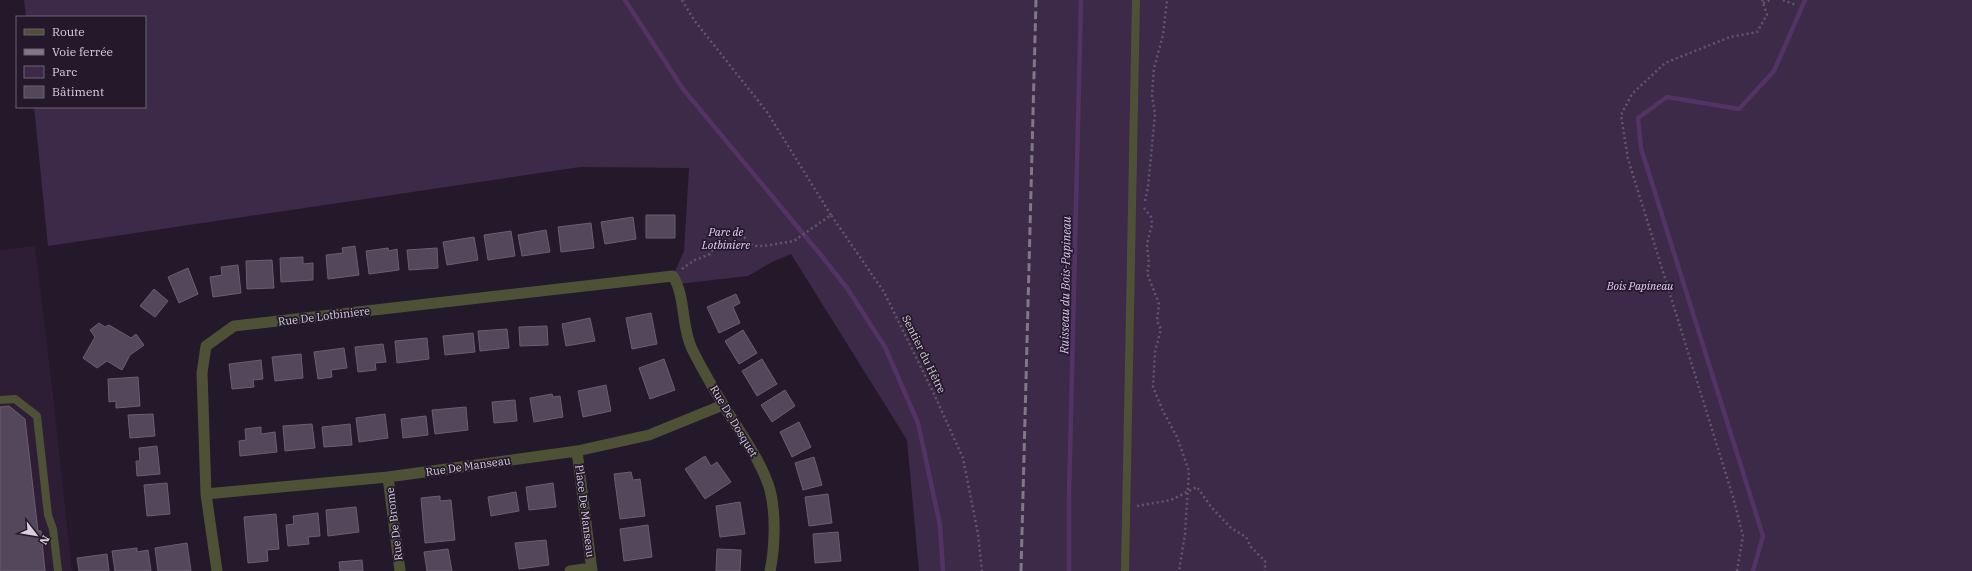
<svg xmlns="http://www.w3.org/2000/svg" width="1972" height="571" font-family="'IBM Plex Serif',serif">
<rect width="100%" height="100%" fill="#23192b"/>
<!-- built -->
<path fill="#2d1e36" d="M35,246L52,387L72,571H0V250Z"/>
<!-- green -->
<path fill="#3c2a48" d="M24,0H1972V571H919L907,440L791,254L772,262L748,276L678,284L673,276L684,251L689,168L580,167L48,246L34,107H145V17H26Z"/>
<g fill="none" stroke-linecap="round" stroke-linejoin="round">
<!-- stream -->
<path stroke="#523364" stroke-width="4.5" d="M625,0L683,89L820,254L847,288L885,347L918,423L940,525L943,571
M1069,571V496L1081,0
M1753,571L1763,536L1641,148L1638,118L1667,97L1739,109L1774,71L1805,0"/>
</g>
<!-- building -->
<path fill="#53475c" stroke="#6b5e73" d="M646,215H675V238H646Z
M633,217L636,239L605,244L601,222Z
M591,223L594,248L561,252L558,227Z
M546,230L550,252L522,256L518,235Z
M511,231L515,256L488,260L484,235Z
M474,237L478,260L447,265L443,242Z
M355,246L359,275L328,279L326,255L343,253L342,248Z
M388,248L389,251L397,249L399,270L369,274L366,251Z
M437,248L438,268L409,270L407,250Z
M303,257V264L313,263V280L281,282L280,258Z
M272,260L274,288L247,289L246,261Z
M238,265L241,293L213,297L210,277L222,275L221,267Z
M188,268L198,294L179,303L168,277Z
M154,289L168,301L155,317L140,306Z
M736,294L740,303L733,307L740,323L719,333L707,307Z
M651,313L657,344L632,349L626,318Z
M590,318L595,341L566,346L562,324Z
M99,323L105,327L109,325L131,338L136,334L144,345L130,355L122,370L107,361L97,368L83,358L95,337L90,330Z
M547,326L548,345L520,346L519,327Z
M507,329L509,348L480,351L478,331Z
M743,330L757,353L739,364L725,341Z
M473,333L475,352L445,355L443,336Z
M427,338L429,359L397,363L395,341Z
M383,344L386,362L375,363L376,370L358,372L355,347Z
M344,348L347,368L331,370L332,377L318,379L314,352Z
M301,354L303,378L275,381L272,357Z
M664,359L675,390L650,399L639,368Z
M762,359L777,384L757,396L742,371Z
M261,360L263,379L253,380L254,387L232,389L229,364Z
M138,377L140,406L116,408V401L109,402L108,379Z
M606,385L611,411L583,417L578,391Z
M785,390L795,406L772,422L761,405Z
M552,394L553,397L560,396L563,417L534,422L530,398Z
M515,400L517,421L494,423L492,402Z
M9,406L25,419L38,531H41L45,571H0V407Z
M466,407L468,430L435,434L432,410Z
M153,414L155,436L130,438L128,415Z
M385,414L388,438L359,442L356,418Z
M426,416L428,435L403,438L401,419Z
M799,422L811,447L792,457L780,432Z
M312,424L315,448L285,451L283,426Z
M350,424L352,445L324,447L322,427Z
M261,427V434L275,432L277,452L240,456L239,441L246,440L245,429Z
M157,446L160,474L137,476L136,461H140L139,448Z
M705,456L711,466L717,462L731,482L705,499L685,469Z
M814,457L822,485L803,490L795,463Z
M631,472L633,480L640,479L645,516L620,519L614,474Z
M167,483L170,514L147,516L144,485Z
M553,483L556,507L529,510L526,487Z
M516,492L519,511L491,516L488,497Z
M828,494L832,523L809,526L805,497Z
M440,496V501L451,500L455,540L425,543L421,498Z
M740,502L745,534L720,537L716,506Z
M356,507L359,532L328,536L326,510Z
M318,513L320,536L308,537L309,544L288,546L286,525L294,524L293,516Z
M276,514L279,549L267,550L268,561L248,563L244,517Z
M648,525L652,557L624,561L620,529Z
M838,532L841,561L815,563L813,534Z
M546,540L549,565L519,569L515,543Z
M187,543L191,571H158L155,548Z
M137,548V552L148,550L151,571H115L112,551Z
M448,549L452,571H427L424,552Z
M717,549L741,550L740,571H716Z
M107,554L109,571H79L77,558Z
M362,560L363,571H340L339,562Z"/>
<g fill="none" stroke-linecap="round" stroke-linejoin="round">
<!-- path -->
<path stroke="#625869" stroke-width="2.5" stroke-dasharray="2 3" stroke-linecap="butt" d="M682,0L694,20L767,112L831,215
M1783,0L1796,5
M1763,3L1770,0
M1145,201L1148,187L1155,114L1152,95L1154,68L1163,35L1167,0
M1144,208L1151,217L1152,224L1147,244L1149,264L1147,273L1159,304L1157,321L1161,329L1155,352L1153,387L1163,411L1177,437L1189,471L1185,534L1179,571
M682,269L693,261L710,254L720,237L726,234L742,232L747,242L754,246H764L794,241L831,215L884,292L934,394L963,458L978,534L982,571
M1137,506L1171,500L1197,487L1212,508L1231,528L1246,537L1251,547L1265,561V571
M1737,571L1743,536L1733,497L1628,159L1621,115L1632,94L1665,63L1730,37L1757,32L1767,15L1762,0"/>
<!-- service -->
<path stroke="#4f5137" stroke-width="8" d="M0,400L15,399L37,416L48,515L53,529L58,571
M1125,571L1136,0"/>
<!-- minor -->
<path stroke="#4f5137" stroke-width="11" d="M577,451L592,571
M388,477L400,571
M206,494L388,477L577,451L649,435L723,405
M217,571L206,494L202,373L206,346L234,326L673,276C686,298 681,326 692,349C705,375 720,400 736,425C749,446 763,466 770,490C776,513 775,548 770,571
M570,571L584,569L590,571"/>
<!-- rail -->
<path stroke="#807787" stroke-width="3" stroke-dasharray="8 4" stroke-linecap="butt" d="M1021,571L1036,0"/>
</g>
<g text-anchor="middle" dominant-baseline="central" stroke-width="3.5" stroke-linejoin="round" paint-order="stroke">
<!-- park labels -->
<g font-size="11" font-style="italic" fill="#eccfff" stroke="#23192b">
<text x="726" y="232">Parc de<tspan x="726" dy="13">Lotbiniere</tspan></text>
<text x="1640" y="286">Bois Papineau</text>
</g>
<!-- street labels -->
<g font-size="11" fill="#d8d0dd" stroke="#23192b">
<text transform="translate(324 316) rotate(-7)">Rue De Lotbiniere</text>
<text transform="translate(924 354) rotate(64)">Sentier du Hêtre</text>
<text transform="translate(734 421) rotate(59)">Rue De Dosquet</text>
<text transform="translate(468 466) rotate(-8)">Rue De Manseau</text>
<text transform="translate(585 511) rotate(83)">Place De Manseau</text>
<text transform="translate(394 524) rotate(-97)">Rue De Brome</text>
</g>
<!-- water labels -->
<g font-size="12" font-style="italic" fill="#e1c5f5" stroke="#23192b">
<text transform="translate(1065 285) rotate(-89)">Ruisseau du Bois-Papineau</text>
</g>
</g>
<!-- legend -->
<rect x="16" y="16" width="130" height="92" fill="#23192b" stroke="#6b6272"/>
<rect x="24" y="29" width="20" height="6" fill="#4f5137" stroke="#6b6272"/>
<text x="52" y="36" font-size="12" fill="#d8d0dd">Route</text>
<rect x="24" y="49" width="20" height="6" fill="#807787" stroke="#6b6272"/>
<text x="52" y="56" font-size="12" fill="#d8d0dd">Voie ferrée</text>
<rect x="24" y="66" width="20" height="12" fill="#3c2a48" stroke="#6b6272"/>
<text x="52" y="76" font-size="12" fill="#d8d0dd">Parc</text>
<rect x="24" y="86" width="20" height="12" fill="#53475c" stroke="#6b6272"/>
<text x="52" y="96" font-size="12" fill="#d8d0dd">Bâtiment</text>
<!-- north arrow -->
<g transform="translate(36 535) rotate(121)" stroke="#23192b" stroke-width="3" paint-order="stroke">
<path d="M0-3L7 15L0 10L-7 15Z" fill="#d8d0dd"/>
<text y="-6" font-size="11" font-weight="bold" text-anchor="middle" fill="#d8d0dd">N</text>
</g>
</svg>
